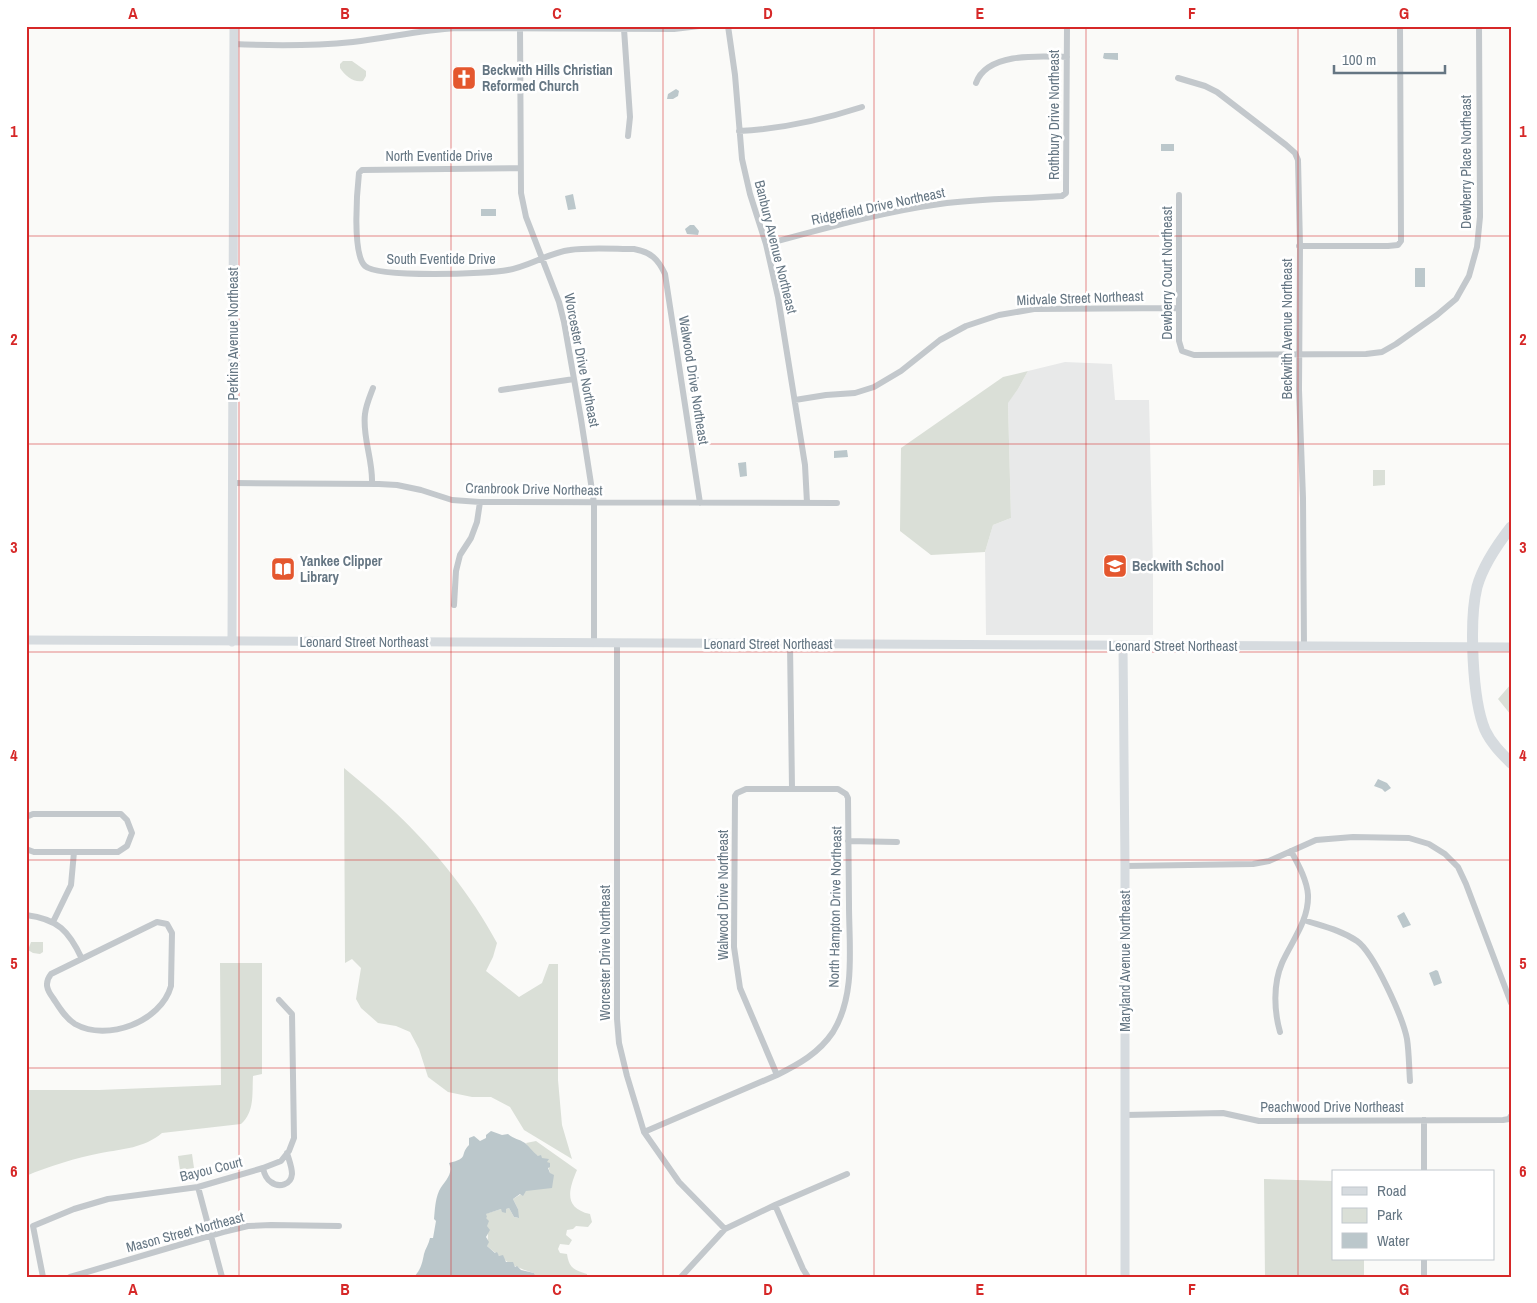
<svg xmlns="http://www.w3.org/2000/svg" width="1537" height="1303" font-family="'Archivo Narrow',sans-serif">
<rect width="100%" height="100%" fill="#fafaf8"/>
<!-- built -->
<path fill="#e8e9e9" d="M26,190H29L30,330H26Z
M1065,362L1112,364L1115,400H1149L1153,566V635H986L985,552L993,525L1011,518L1008,402L1018,389L1028,371Z"/>
<!-- green -->
<path fill="#dadfd7" d="M343,61H352L366,71V76L363,81C354,83 345,76 340,68V64Z
M1028,371L1018,389L1008,403L1011,518L993,525L985,552L931,555L900,531L901,448L1003,377Z
M1373,470H1385V485L1373,486Z
M1511,684V715L1498,699Z
M344,768C362,783 380,798 396,813C435,850 472,896 497,943L493,957L486,971L519,997L542,983L549,964H558V1080L562,1125L572,1159L524,1130L510,1107L491,1097H472L448,1092L428,1077L419,1049L410,1032L396,1026L378,1023L361,1008L356,999L361,968L352,959L345,963Z
M31,942H43V952L40,954L33,953L28,950Z
M220,963H262V1074L253,1076C252,1093 255,1112 241,1124L162,1133C144,1148 123,1149 101,1153C76,1158 49,1166 26,1176V1090H99L221,1085Z
M536,1141L577,1170C568,1191 564,1208 590,1214L592,1222L588,1227L576,1226L573,1229L567,1230L566,1235L572,1240L569,1245L560,1244L558,1249L560,1253L567,1254C569,1268 574,1270 587,1274V1277H536L534,1273C512,1267 504,1260 487,1246C489,1234 487,1225 485,1214L501,1209L506,1213L505,1209L509,1208L514,1217L518,1218V1209L513,1199L526,1191L550,1173L547,1162L530,1151L526,1143Z
M192,1154L194,1168L180,1170L178,1156Z
M1264,1179L1333,1181V1259H1364V1277H1265Z"/>
<!-- water -->
<path fill="#bbc7cb" d="M1104,53H1118V60L1105,59L1103,58Z
M676,89L679,91L678,96L673,99H667L668,94Z
M1161,144H1174V151H1161Z
M573,194L576,209L568,210L565,196Z
M481,209H496V216H481Z
M690,225H694L699,231L698,235L687,234L685,229Z
M1415,268H1425V287H1415Z
M847,450L848,457L834,458V451Z
M746,462L747,476L740,477L738,463Z
M1378,779L1387,783L1391,788L1385,792L1382,789L1374,786Z
M1404,912L1411,925L1403,928L1397,916Z
M1436,970L1438,971L1442,983L1434,986L1429,973Z
M491,1131L502,1135L508,1134C514,1139 519,1139 525,1143C528,1145 532,1151 538,1156L541,1155L542,1158L549,1159L547,1162L550,1163V1167L548,1168L550,1173L554,1175L552,1188L526,1191L523,1196L520,1194L513,1199L518,1209L519,1218L514,1217L509,1208L506,1209V1213L502,1212L501,1209L486,1214L487,1217L486,1218L489,1221L487,1226L490,1230L486,1237L489,1242L487,1246L495,1253L497,1252L499,1256L503,1255L506,1262H513L515,1267L517,1266L521,1270L534,1273L536,1277H414C421,1269 422,1264 424,1254C425,1249 429,1244 430,1238H433L436,1221L434,1219C435,1210 435,1200 439,1191C444,1181 454,1175 449,1163C470,1158 459,1155 469,1145V1138L474,1136L480,1141L486,1138V1135Z"/>
<g fill="none" stroke-linecap="round" stroke-linejoin="round">
<!-- street -->
<path stroke="#c3c8cc" stroke-width="6" d="M728,26L735,75L742,159L750,194L766,244L778,297L805,465L807,503
M520,28L521,193L526,217L559,302L564,322L581,419L594,503V643
M624,29L630,117L628,136
M234,44C274,46 313,46 353,42C388,38 421,30 456,28L674,29L699,26
M1178,78L1205,86L1217,92L1286,145L1295,153L1298,160L1300,245L1299,390L1303,498L1304,646
M976,83C987,52 1040,56 1067,57
M739,131C781,129 822,120 862,107
M520,168L362,170L359,173C357,191 352,254 365,266C378,278 488,274 508,270C530,266 548,253 570,250C587,247 616,249 634,249C651,252 658,259 665,274L700,503
M1179,195V341L1182,351L1194,355L1366,354L1382,352L1396,344L1437,315L1456,299L1469,276L1477,247L1480,217L1479,26
M766,244C823,229 881,212 940,204C981,198 1022,199 1062,196L1066,193V187L1067,26
M1299,246H1388L1398,245L1401,241L1400,26
M501,390L574,379
M795,400L826,395L855,393L874,387L901,371L940,340L966,326L999,315L1034,309L1179,308
M233,483L379,484L397,485L421,490L452,500L480,502L837,503
M372,483C373,460 362,436 365,414C366,405 370,396 373,388
M454,605L456,571L460,555L471,538L477,522L480,502
M617,643V1019L619,1043L627,1076L644,1132L679,1182L725,1229
M790,644L792,788
M26,817L33,814H121L127,820L132,833L127,846L118,852H34L26,849
M848,841L897,842
M1125,866L1253,864L1269,861L1316,840L1353,837L1409,838L1429,844L1445,854L1458,867L1466,884L1511,1003
M26,915C58,919 69,931 82,959
M1304,920C1322,926 1341,930 1357,941C1374,953 1403,1018 1407,1039C1409,1052 1409,1067 1410,1081
M53,922L71,885L74,852
M157,922L167,924L172,933L171,986C161,1022 107,1042 75,1024C65,1018 59,1007 53,998C47,990 44,983 51,974Z
M1280,1032C1274,1011 1273,984 1282,963C1292,941 1309,920 1308,895C1307,880 1298,864 1291,851
M1125,1115L1223,1113L1259,1121L1503,1120L1509,1119L1511,1116
M644,1132L777,1075C799,1064 819,1053 833,1032C856,995 849,946 849,905C849,869 848,834 848,798L846,794L838,789H746L737,793L735,796L734,947L740,988L777,1075
M263,1168C264,1173 266,1179 271,1182C279,1188 291,1185 292,1174C292,1167 289,1160 287,1153
M1424,1172V1120
M198,1187L222,1277
M775,1205L803,1269L808,1277
M43,1277L33,1226L74,1209L108,1199L198,1187L263,1168L281,1161L289,1151L294,1138L292,1014L279,1000
M70,1277L223,1232L248,1226L271,1225L339,1226
M681,1277L725,1229L775,1205L847,1174
M1424,1277V1259"/>
<!-- secondary -->
<path stroke="#d6dbdf" stroke-width="9" d="M26,640L1511,647
M232,642L234,26
M1123,646L1125,866V1277"/>
<!-- highway -->
<path stroke="#d6dbdf" stroke-width="11" d="M1511,527C1497,545 1483,565 1477,587C1469,620 1472,699 1485,730C1491,743 1501,753 1511,763"/>
</g>
<!-- grid -->
<path fill="none" stroke="#d62828" stroke-width="1" stroke-opacity="0.55" d="M239,26V1277M451,26V1277M663,26V1277M874,26V1277M1086,26V1277M1298,26V1277M26,236H1511M26,444H1511M26,652H1511M26,860H1511M26,1068H1511"/>
<!-- icons -->
<defs>
<symbol id="church-square" viewBox="-11 -11 22 22"><rect x="-9" y="-9" width="18" height="18" rx="4" fill="#e4572e" stroke="#fff"/><path d="M-1.2-6h2.4v3.5h3.3v2.4h-3.3V6h-2.4V-.1h-3.3v-2.4h3.3Z" fill="#fff"/></symbol>
<symbol id="school-square" viewBox="-11 -11 22 22"><rect x="-9" y="-9" width="18" height="18" rx="4" fill="#e4572e" stroke="#fff"/><path d="M0-5L7-2L0 1L-7-2ZM-4 1L0 2.5L4 1V4Q0 6-4 4Z" fill="#fff"/></symbol>
<symbol id="library-square" viewBox="-11 -11 22 22"><rect x="-9" y="-9" width="18" height="18" rx="4" fill="#e4572e" stroke="#fff"/><path d="M-6-4Q-3-5.5-.7-3.5V5Q-3 3-6 4ZM6-4Q3-5.5 .7-3.5V5Q3 3 6 4Z" fill="#fff"/></symbol>
</defs>
<g fill-rule="evenodd">
<use href="#church-square" x="450" y="64" width="28" height="28"/>
<use href="#school-square" x="1101" y="552" width="28" height="28"/>
<use href="#library-square" x="269" y="555" width="28" height="28"/>
</g>
<g text-anchor="middle" dominant-baseline="central" stroke-width="5" stroke-linejoin="round" paint-order="stroke">
<!-- poi labels -->
<g font-size="14" font-weight="bold" fill="#657683" stroke="#fff" text-anchor="start">
<text x="482" y="70">Beckwith Hills Christian<tspan x="482" dy="16">Reformed Church</tspan></text>
<text x="300" y="561">Yankee Clipper<tspan x="300" dy="16">Library</tspan></text>
<text x="1132" y="566">Beckwith School</text>
</g>
<!-- street labels -->
<g font-size="14" fill="#657683" stroke="#fff">
<text transform="translate(1054 115) rotate(-90)">Rothbury Drive Northeast</text>
<text x="439" y="156">North Eventide Drive</text>
<text transform="translate(1466 162) rotate(-90)">Dewberry Place Northeast</text>
<text transform="translate(878 206) rotate(-12)">Ridgefield Drive Northeast</text>
<text transform="translate(776 247) rotate(76)">Banbury Avenue Northeast</text>
<text x="441" y="259">South Eventide Drive</text>
<text transform="translate(1167 273) rotate(-90)">Dewberry Court Northeast</text>
<text transform="translate(1080 298) rotate(-2)">Midvale Street Northeast</text>
<text transform="translate(1287 329) rotate(-90)">Beckwith Avenue Northeast</text>
<text transform="translate(233 334) rotate(-90)">Perkins Avenue Northeast</text>
<text transform="translate(582 360) rotate(79)">Worcester Drive Northeast</text>
<text transform="translate(694 380) rotate(81)">Walwood Drive Northeast</text>
<text transform="translate(534 489) rotate(1)">Cranbrook Drive Northeast</text>
<text x="364" y="642">Leonard Street Northeast</text>
<text x="768" y="644">Leonard Street Northeast</text>
<text x="1173" y="646">Leonard Street Northeast</text>
<text transform="translate(723 895) rotate(-90)">Walwood Drive Northeast</text>
<text transform="translate(835 907) rotate(-89)">North Hampton Drive Northeast</text>
<text transform="translate(605 953) rotate(-90)">Worcester Drive Northeast</text>
<text transform="translate(1125 961) rotate(-90)">Maryland Avenue Northeast</text>
<text x="1332" y="1107">Peachwood Drive Northeast</text>
<text transform="translate(211 1169) rotate(-14)">Bayou Court</text>
<text transform="translate(185 1232) rotate(-15)">Mason Street Northeast</text>
</g>
</g>
<!-- border -->
<rect width="1537" height="1303" fill="none" stroke="#ffffff" stroke-width="55"/>
<!-- legend -->
<rect x="1332" y="1170" width="162" height="90" fill="#ffffff" stroke="#c1c8cd"/>
<rect x="1342" y="1187" width="25" height="8" fill="#d6dbdf" stroke="#c1c8cd"/>
<text x="1377" y="1196" font-size="15" fill="#657683">Road</text>
<rect x="1342" y="1208" width="25" height="15" fill="#dadfd7" stroke="#c1c8cd"/>
<text x="1377" y="1220" font-size="15" fill="#657683">Park</text>
<rect x="1342" y="1233" width="25" height="15" fill="#bbc7cb" stroke="#c1c8cd"/>
<text x="1377" y="1246" font-size="15" fill="#657683">Water</text>
<!-- scale -->
<path d="M1334 65v8h111v-8" fill="none" stroke="#657683" stroke-width="2.5"/>
<text x="1342" y="65" font-size="15" fill="#657683" stroke="#ffffff" stroke-width="4" paint-order="stroke">100 m</text>
<rect x="28" y="28" width="1482" height="1248" fill="none" stroke="#d62828" stroke-width="2"/>
<g font-size="16" text-anchor="middle" font-weight="bold" fill="#d62828">
<text x="133" y="19">A</text>
<text x="345" y="19">B</text>
<text x="557" y="19">C</text>
<text x="768" y="19">D</text>
<text x="980" y="19">E</text>
<text x="1192" y="19">F</text>
<text x="1404" y="19">G</text>
<text x="14" y="137">1</text>
<text x="1523" y="137">1</text>
<text x="14" y="345">2</text>
<text x="1523" y="345">2</text>
<text x="14" y="553">3</text>
<text x="1523" y="553">3</text>
<text x="14" y="761">4</text>
<text x="1523" y="761">4</text>
<text x="14" y="969">5</text>
<text x="1523" y="969">5</text>
<text x="14" y="1177">6</text>
<text x="1523" y="1177">6</text>
<text x="133" y="1295">A</text>
<text x="345" y="1295">B</text>
<text x="557" y="1295">C</text>
<text x="768" y="1295">D</text>
<text x="980" y="1295">E</text>
<text x="1192" y="1295">F</text>
<text x="1404" y="1295">G</text>
</g>
</svg>
